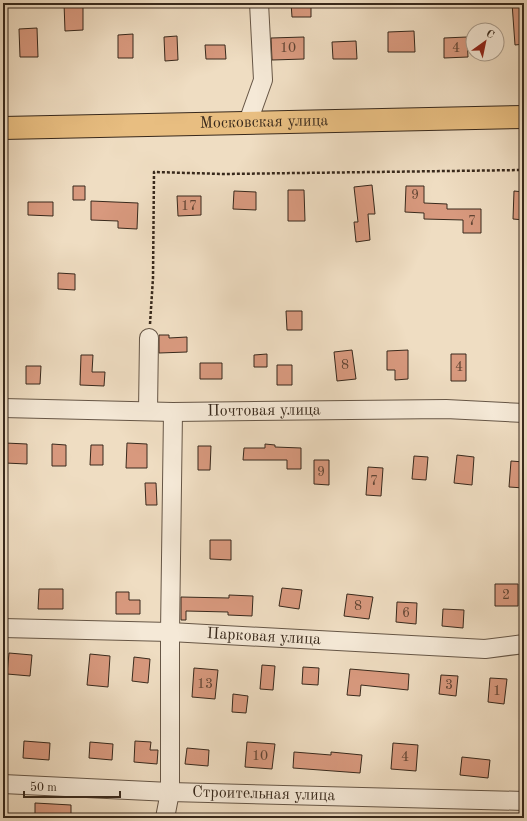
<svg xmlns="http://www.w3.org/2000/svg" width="527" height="821" font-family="'Old Standard TT',serif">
<rect width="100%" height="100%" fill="#efddc2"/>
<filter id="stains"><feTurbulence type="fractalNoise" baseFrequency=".005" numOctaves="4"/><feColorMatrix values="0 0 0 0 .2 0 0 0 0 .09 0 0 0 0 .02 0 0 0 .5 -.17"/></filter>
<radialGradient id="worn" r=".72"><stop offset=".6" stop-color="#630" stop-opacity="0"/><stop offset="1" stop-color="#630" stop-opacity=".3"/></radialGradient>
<!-- building -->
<path fill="#d8997e" stroke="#38291c" d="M64,3H83V30L65,31Z
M291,3H311V17H292Z
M512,3H524V44L515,45Z
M37,28L38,57H20L19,29Z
M414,31L415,52H388V32Z
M133,34V58H118V35Z
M177,36L178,60L165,61L164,37Z
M304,37V59L272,60L271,38Z
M467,37L468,57L444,58V38Z
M356,41L357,59H333L332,42Z
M205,45H225L226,59H206Z
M372,185L375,214H368L370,240L356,242L354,222H358L354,187Z
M73,186H85V200H73Z
M406,186H424V203L447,204V209H481V233H463V220L424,219V213L405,212Z
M288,190H304L305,221H288Z
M234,191L256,192V210L233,209Z
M514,191L524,192V220L513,219Z
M177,196H201V215L178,216Z
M91,201L138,203L137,229L118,228V221L91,220Z
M28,202H53V216L28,215Z
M58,273L75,274V290L58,289Z
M286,311H302V330H287Z
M159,335H169V338L187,337V352L159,353Z
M352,350L356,379L337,381L334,352Z
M408,350V379L395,380V370H387V351Z
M267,354V367H254V355Z
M451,354H466V381H451Z
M81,355H93L92,372H105L104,386L80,385Z
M200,363H222V379H200Z
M277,365H292V385H277Z
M26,366H41L40,384H26Z
M5,443L27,444V464L5,463Z
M127,443L147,444V468H126Z
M52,444L66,445V466H52Z
M265,444L275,445V447L301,448V469H287V460H243L244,448H265Z
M91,445H103V465H90Z
M198,446H211L210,470H198Z
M457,455L474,457L472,485L454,483Z
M414,456L428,457L426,480L412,479Z
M314,460H329V485L314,484Z
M511,461L524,462V488L509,487Z
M368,467L383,468L381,496L366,495Z
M145,483H156L157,505H146Z
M210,540H231V560L210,559Z
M495,584H518V606H495Z
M282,588L302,590L299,609L279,606Z
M39,589H63V609H38Z
M116,592H129V600H140V614H116Z
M347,594L373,597L369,619L344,616Z
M229,595L253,596L252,616L228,615V612L186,611V620H181V597L229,598Z
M397,602L417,603L416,624L396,622Z
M443,609L464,610L463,628L442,626Z
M9,653L32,655L30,676L7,674Z
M90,654L110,656L108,687L87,685Z
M134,657L150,659L148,683L132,681Z
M262,665L275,666L273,690L260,689Z
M303,667L319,668L318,685L302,684Z
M194,668L218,670L215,699L192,697Z
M350,669L409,674L408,690L361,685L360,696L347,695Z
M441,675L458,676L456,696L439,694Z
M490,678L507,679L504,704L488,702Z
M233,694L248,696L246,713L232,712Z
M24,741L50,743L49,760L23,758Z
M135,741L151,742L150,750H158L157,764L134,762Z
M90,742L113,744L112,760L89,758Z
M247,742L275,744L272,769L245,767Z
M393,743L418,745L416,771L391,769Z
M187,748L209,750L208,766L185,764Z
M294,752L331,755V752L362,755L360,773L293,768Z
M462,757L490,760L488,778L460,775Z
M35,803L71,805V818H35Z"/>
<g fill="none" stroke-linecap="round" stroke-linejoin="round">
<defs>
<g id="minor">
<path d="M248,122L263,80L259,3"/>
<path id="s1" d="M3,408L173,412L446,409L524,413"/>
<path d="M148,411L149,338"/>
<path id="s2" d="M3,628L170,632L485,649L524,644"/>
<path id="s3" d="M3,784L170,792L524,801"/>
<path d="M165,818L170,792V632L173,412"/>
</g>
<g id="highway">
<path id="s4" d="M3,128L524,117"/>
</g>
</defs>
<!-- minor casing -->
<use href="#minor" stroke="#665646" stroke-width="20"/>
<!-- highway casing -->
<use href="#highway" stroke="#38291c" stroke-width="24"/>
<!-- path -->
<path stroke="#38291c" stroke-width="2.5" stroke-dasharray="3 2" stroke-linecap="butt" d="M150,324L153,278L154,172L224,174L524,170"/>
<!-- minor -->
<use href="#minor" stroke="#f5e9d7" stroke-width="18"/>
<!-- highway -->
<use href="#highway" stroke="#e8be81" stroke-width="22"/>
</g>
<g text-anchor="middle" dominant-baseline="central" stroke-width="3.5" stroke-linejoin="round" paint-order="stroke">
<!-- number labels -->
<g font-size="14" fill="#604534">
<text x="288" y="48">10</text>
<text x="456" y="48">4</text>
<text x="415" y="195">9</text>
<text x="189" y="206">17</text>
<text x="472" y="221">7</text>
<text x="345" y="365">8</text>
<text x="459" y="367">4</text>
<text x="321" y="472">9</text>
<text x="374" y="481">7</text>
<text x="506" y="595">2</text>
<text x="358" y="606">8</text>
<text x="406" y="613">6</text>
<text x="205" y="684">13</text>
<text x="449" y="685">3</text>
<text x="497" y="691">1</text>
<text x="260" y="756">10</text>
<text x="405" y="757">4</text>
</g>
<!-- street labels -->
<g font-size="16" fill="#38291c" stroke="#f5e9d7">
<text stroke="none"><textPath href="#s4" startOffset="261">Московская улица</textPath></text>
<text stroke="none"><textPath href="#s1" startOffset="261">Почтовая улица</textPath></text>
<text stroke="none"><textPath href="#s2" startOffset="261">Парковая улица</textPath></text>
<text stroke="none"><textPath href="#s3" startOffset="261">Строительная улица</textPath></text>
</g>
</g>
<!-- margin -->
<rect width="527" height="821" fill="none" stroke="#efddc2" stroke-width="16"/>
<rect x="4" y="4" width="519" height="813" fill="none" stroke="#38291c" stroke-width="2"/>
<rect x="8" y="8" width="511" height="805" fill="none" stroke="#38291c"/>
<!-- north arrow -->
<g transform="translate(485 42) rotate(33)"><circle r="19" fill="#f5e9d7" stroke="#a99c8c"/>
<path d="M0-3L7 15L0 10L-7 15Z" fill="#8f2418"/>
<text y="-6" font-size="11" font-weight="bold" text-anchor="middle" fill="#38291c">С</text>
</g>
<!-- scale -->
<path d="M24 791v6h96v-6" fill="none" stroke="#38291c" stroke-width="2"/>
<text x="30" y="791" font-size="12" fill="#38291c" stroke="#f5e9d7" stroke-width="3" paint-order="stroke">50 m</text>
<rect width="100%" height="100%" filter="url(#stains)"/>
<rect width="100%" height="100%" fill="url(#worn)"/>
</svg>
